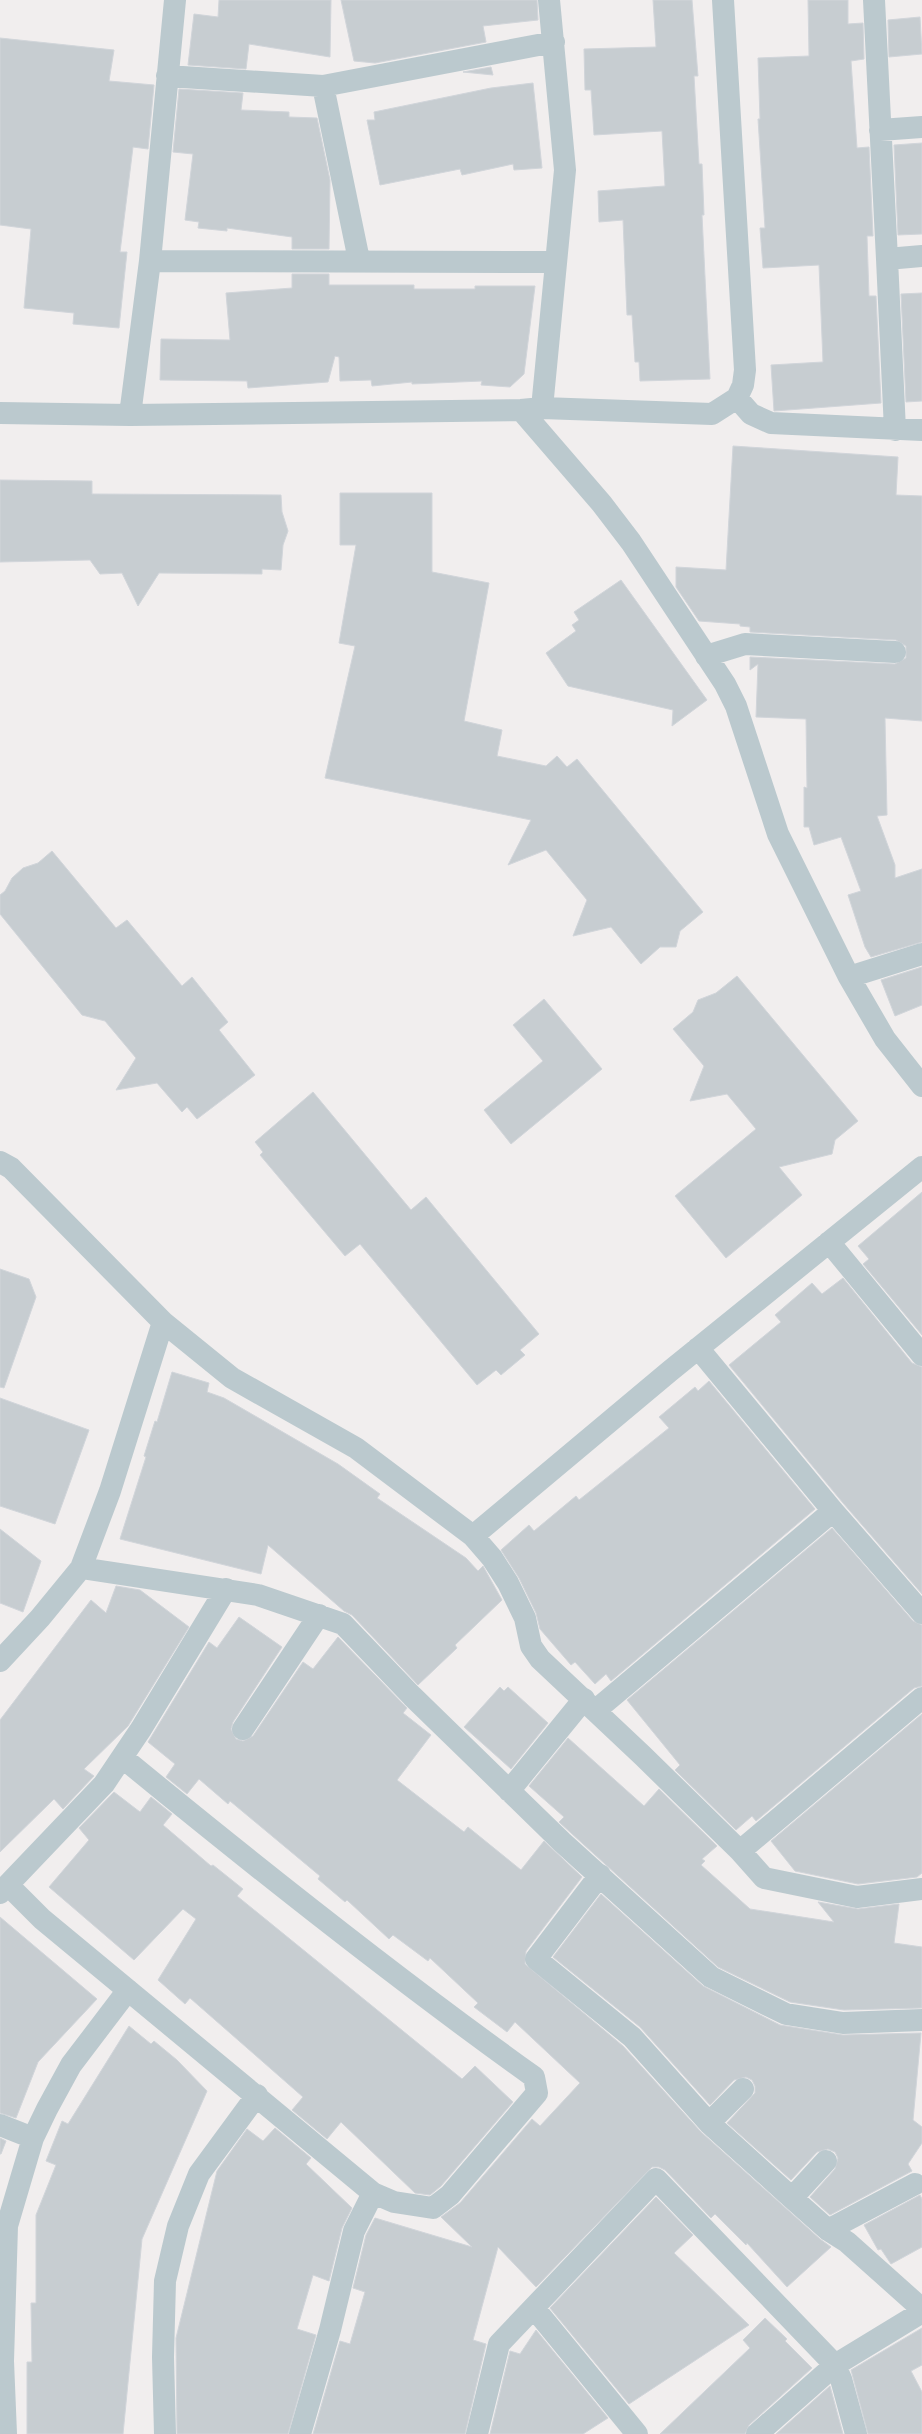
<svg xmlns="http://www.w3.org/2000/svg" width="922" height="2434" font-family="'PT Sans',sans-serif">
<rect width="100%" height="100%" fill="#f1eeee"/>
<!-- building -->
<path fill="#c7cdd1" stroke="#d1d5da" d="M219,0H331L330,57L249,44L246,69L188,65L194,14L218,17Z
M341,0H537L538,20L483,26L486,42L375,63L354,61Z
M653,0H692L698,76H694L699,164H702L704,215H702L710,379L640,381L639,362H635L632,315H627L623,220L599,222L598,191L665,186L662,131L594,135L591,90H585L584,49L656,47Z
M808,0H848V24L863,23L864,59L851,61L857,148L869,147L873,236H867L869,296H876L881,403L774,411L771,365L823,362L819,265L763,268L760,228H765L758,119H760L758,58L809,56Z
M920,17L922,54L889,57L888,20Z
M0,38L114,50L109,81L154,85L148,149L133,147L120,252H127L119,328L73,324L74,313L24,308L31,229L0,225Z
M491,67L493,75L463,72Z
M533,83L542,168L514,170L513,164L462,175L460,169L380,185L367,120H375L374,112L491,88Z
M179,89L243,93L241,110L289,112V117L317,118L330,180L329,249H292V237L227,228V231L198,228L199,222L185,220L193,154L173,152Z
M922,143V234L898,235L894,145Z
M292,274H329V285H414V289H475V286H535L524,374L510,387L481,385L482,381L412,384V382L372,386L371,380L340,381L339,357L335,356L328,382L248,388L247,381L160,380L161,339L230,340L226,293L292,288Z
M922,293V401L906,402L901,294Z
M733,446L898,457L896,495L922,496V721L885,718L887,815L877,816L895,865V878L922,869V942L871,957L865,947L848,895L861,891L841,837L814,845L809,827H804V787L807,788L806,719L756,717L758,664L750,670V657L895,664L906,658V646L896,640L750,632V627L740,626V624L699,621L676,587V567L726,570Z
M0,480L92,481V494L281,495L282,512L288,531L283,545L281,570L262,569V574L159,573L138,606L122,573L100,574L90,560L0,562Z
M340,493H432V572L489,583L464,721L502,730L497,756L546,766L557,756L567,767L577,759L703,912L680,931L676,947H660L641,964L611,927L573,936L587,900L546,850L508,865L531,820L325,778L355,646L339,643L356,545H340Z
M621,580L707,700L672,726L673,710L568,686L546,653L576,631L572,625L579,620L574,612Z
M52,851L116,928L127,920L182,986L192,977L228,1022L219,1030L255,1075L197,1119L187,1107L182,1112L157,1083L116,1090L136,1058L105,1021L82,1015L0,914V895L5,891L12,878L23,868L38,863Z
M922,967V1005L895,1016L881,980Z
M737,976L858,1121L835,1140L832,1154L779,1167L802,1195L726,1258L675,1196L756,1129L727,1094L690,1101L704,1066L673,1029L693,1012L698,1000L716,993Z
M544,999L602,1069L511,1144L484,1110L543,1061L513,1025Z
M313,1092L411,1210L426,1197L539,1334L520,1350L525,1355L501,1375L496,1370L477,1385L360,1244L345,1256L260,1155L263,1152L255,1142Z
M922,1192V1335L863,1264L869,1259L858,1246Z
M0,1269L29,1279L36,1297L4,1388L0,1387Z
M843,1278L912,1363L922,1367V1594L843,1503L729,1365L781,1322L775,1315L812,1283L822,1294Z
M172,1372L209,1383L207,1392L224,1398L338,1464L380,1494L377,1498L466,1558L478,1571L483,1566L502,1600L455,1645L457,1648L418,1685L352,1615L344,1611L268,1545L261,1574L120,1539L146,1457L144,1456L155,1421L157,1422Z
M709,1381L815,1509L611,1681L606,1674L595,1684L575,1662L571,1665L540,1629L536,1613L519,1578L501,1550L529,1525L534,1531L576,1496L579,1500L669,1428L659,1417L695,1387L698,1391Z
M0,1398L89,1430L55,1524L0,1506Z
M832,1528L913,1621L922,1625V1686L914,1688L756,1821L752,1816L736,1830L675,1770L680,1765L627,1700Z
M0,1529L41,1561L23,1612L0,1603Z
M116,1586L140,1590L189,1627L128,1726L84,1769L94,1776L63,1809L54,1799L0,1852V1720L91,1600L106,1613Z
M239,1617L282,1647L233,1722L231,1729L236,1739L243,1741L253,1736L303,1662L313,1669L338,1637L407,1708L403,1713L431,1735L397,1780L464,1832L468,1827L521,1870L544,1841L582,1877L526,1951L525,1964L623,2046L701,2132L820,2239L831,2247L787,2287L747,2243L746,2245L715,2214L711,2218L665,2170L659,2167H652L536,2287L498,2247L473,2340L486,2344L465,2434H313L340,2341L350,2344L365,2292L353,2288L366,2235L375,2218L472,2247L441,2217L460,2203L532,2119L540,2126L580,2083L515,2022L507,2032L474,2007L478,2003L430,1958L428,1961L393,1935L389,1939L347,1900L345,1902L318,1879L320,1876L230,1801L228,1804L199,1779L187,1794L166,1777L175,1764L148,1742L209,1642L217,1648Z
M500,1687L504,1691L508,1687L548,1723L511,1769L464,1727Z
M922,1714V1873L917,1877L858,1884L795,1871L771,1841Z
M568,1738L644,1806L659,1789L717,1846L702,1859L705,1861L701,1865L750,1909L834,1922L818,1902L858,1909L899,1904L894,1943L922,1947V2008L844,2010L790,2002L718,1967L571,1833L559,1822L564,1817L529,1786Z
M114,1792L140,1812L151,1797L172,1814L163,1825L211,1866L213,1865L243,1889L237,1896L462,2079L475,2066L513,2102L441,2186L430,2195L415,2193L341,2122L327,2139L292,2110L303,2097L190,1998L185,2004L158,1980L196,1919L183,1909L134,1960L49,1887L89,1840L79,1828Z
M601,1894L703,1986L780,2025L843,2035L921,2033L913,2120L922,2127V2143L908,2164L912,2171L830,2215L810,2197L835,2169L838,2158L835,2152L828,2149L817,2152L791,2180L727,2123L755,2093V2086L752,2080L746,2077L734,2080L710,2105L640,2027L553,1957Z
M0,1917L97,1999L38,2062L16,2118L0,2113Z
M129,2026L151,2044L154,2041L177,2060L207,2091L142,2239L123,2434H27V2362H32L31,2303H36V2215L56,2165L46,2161L62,2121L68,2124Z
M275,2128L311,2158L306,2164L352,2208L342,2228L329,2281L313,2275L297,2329L316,2335L288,2434H177L176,2338L217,2171L247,2129L263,2141Z
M0,2138L6,2141L1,2154H0Z
M920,2195L922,2199V2247L891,2264L881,2249L878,2250L864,2225Z
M656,2197L693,2235L674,2253L749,2325L629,2404L550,2308Z
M765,2318L787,2339L785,2341L812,2368L749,2425L745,2434H660L750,2348L743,2340Z
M922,2328V2365L911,2371L922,2392V2434H868L851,2370Z
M536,2330L608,2418L583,2434H490L510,2351L520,2354Z
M830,2386L843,2434H776Z"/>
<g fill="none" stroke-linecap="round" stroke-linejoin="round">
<!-- minor -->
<path stroke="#bbc9ce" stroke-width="22" d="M723,0L745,370L743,385L737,398
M874,0L887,259
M167,76L323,86L554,42
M323,86L359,260
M880,130L922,127
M150,261L555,262
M542,408L565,170L549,0
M521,410L602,504L631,542L725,684L736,706L778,834L849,977L885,1039L922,1086
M0,413L130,415L521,410L542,408L712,414L737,398L751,414L771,423L922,430
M130,415L150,261L175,0
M895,430L887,259L922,256
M706,656L745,644L895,652
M849,977L922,954
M0,1162L11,1168L163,1322L232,1378L356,1448L473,1536L492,1558L508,1583L525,1618L531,1646L540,1659L643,1756L740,1851L764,1878L857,1897L922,1889
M829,1242L922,1355
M698,1348L833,1511L922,1613
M473,1536L670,1371L922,1167
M81,1568L258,1595L343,1624L412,1696L562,1842L711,1977L786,2014L843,2023L922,2020
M0,1661L40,1618L81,1568L110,1491L163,1322
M596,1710L833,1511
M243,1729L319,1615
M509,1791L584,1699
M740,1851L922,1698
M600,1875L536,1959L632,2037L709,2123L792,2198L828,2230L847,2242L922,2309
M8,1885L42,1919L373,2193L394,2202L433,2208L450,2195L537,2093L534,2077C393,1976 257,1868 123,1758
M0,1893L104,1784L141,1729L226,1589
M709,2123L743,2089
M0,2125L33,2138
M792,2198L826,2161
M828,2230L915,2184
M534,2308L637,2434
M6,2434L3,2361L7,2226L33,2138L47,2109L71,2065L128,1990
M165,2434L163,2357L165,2281L178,2226L199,2174L257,2095
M300,2434L330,2330L354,2231L373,2193
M477,2434L499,2344L656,2179L835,2365L841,2379L856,2434
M757,2434L835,2365L922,2312"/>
</g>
</svg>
